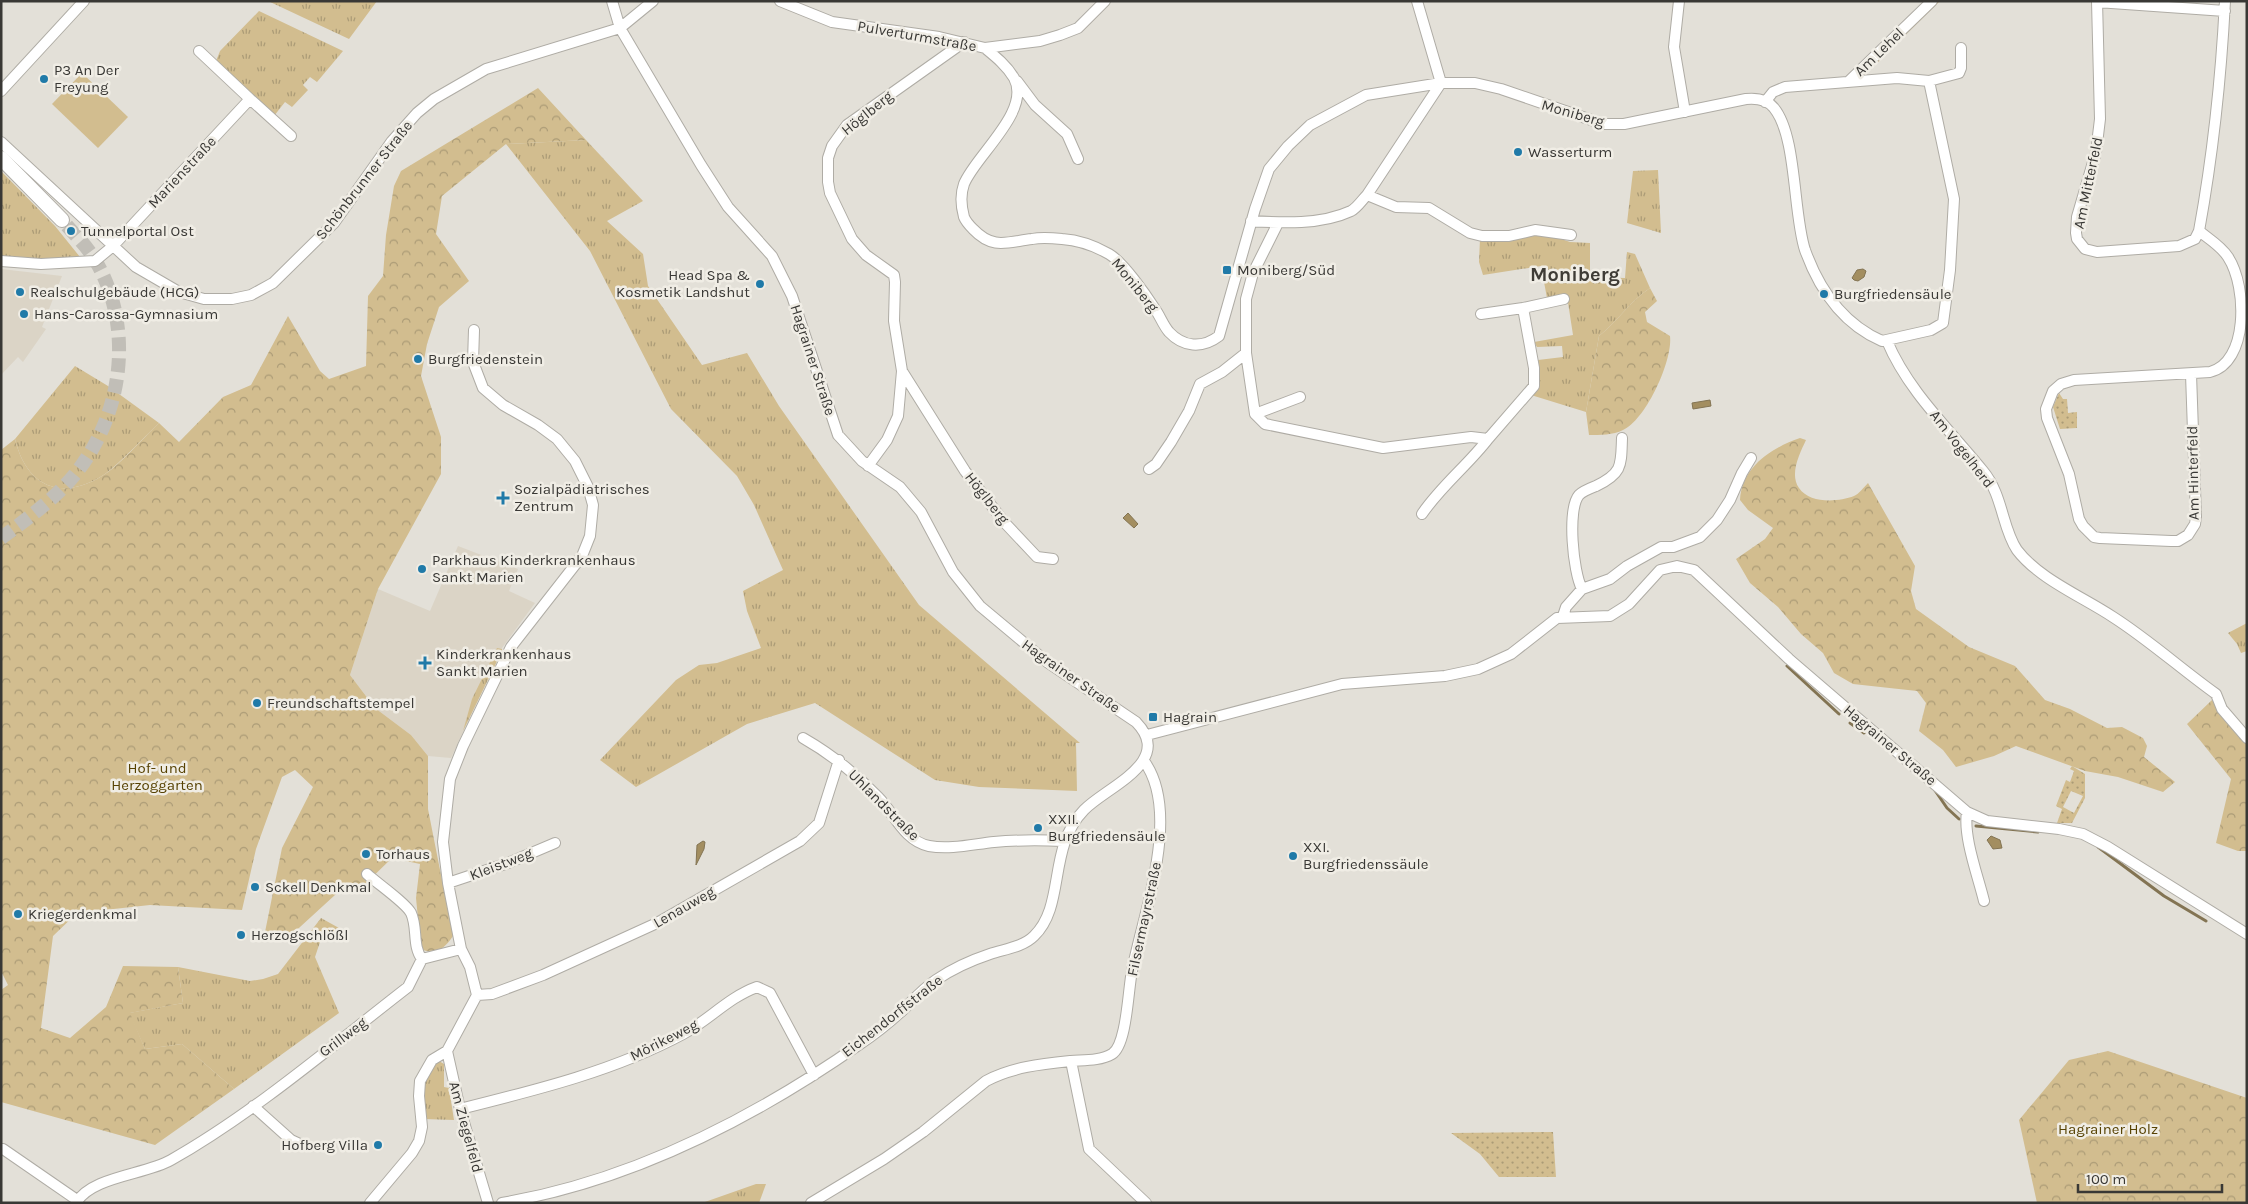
<svg xmlns="http://www.w3.org/2000/svg" width="2248" height="1204" font-family="Karla,sans-serif">
<defs>
<pattern id="grass-tufts" width="24" height="20" patternUnits="userSpaceOnUse" patternTransform="scale(1.25)"><rect width="24" height="20" fill="#d2bd8f"/><path d="M3 7l-1-3M5 7V3M7 7l1-3M15 17l-1-3M17 17v-4M19 17l1-3" fill="none" stroke="#ab9b76"/></pattern>
<pattern id="forest-crowns" width="20" height="18" patternUnits="userSpaceOnUse" patternTransform="scale(1.25)"><rect width="20" height="18" fill="#d2bd8f"/><path d="M2 6a3 3 0 1 1 6 0M12 15a3 3 0 1 1 6 0" fill="none" stroke="#ab9b76"/></pattern>
<pattern id="garden-dots" width="8" height="8" patternUnits="userSpaceOnUse" patternTransform="scale(1.25)"><rect width="8" height="8" fill="#d2bd8f"/><path d="M2 2h.1M6 6h.1" fill="none" stroke="#ab9b76" stroke-width="1.8" stroke-linecap="round"/></pattern>
</defs>
<rect width="100%" height="100%" fill="#e3e0d8"/>
<!-- built -->
<path fill="#dbd4c6" d="M1,269L62,276L42,327L46,329L23,362L18,357L1,375Z
M458,546L518,569L509,591L535,603L502,648L451,758L428,756L411,735L375,708L350,675L378,589L430,611Z"/>
<!-- grass -->
<path fill="url(#grass-tufts)" d="M268,1H377L349,39Z
M1936,1H1940L1865,75L1864,73Z
M259,11L343,51L317,82L310,77L303,85L308,90L292,107L285,102L274,116L216,61L220,51Z
M586,140L643,201L607,221L643,254L648,286L702,365L747,353L779,406L919,605L1080,743H1076L1077,791L979,787L935,780L815,703L747,724L636,787L600,760L676,680L699,665L717,663L761,648L747,611L743,591L783,570L754,505L737,476L671,409L590,251L506,144Z
M1658,170L1661,233L1627,223L1633,171Z
M1,171L55,226L80,257L42,262L1,258Z
M1547,234L1570,242L1590,243V277L1625,278L1627,252L1635,254L1650,288C1630,301 1618,321 1599,336L1586,412L1531,395L1539,383L1538,360L1563,357L1562,346L1537,347L1534,342L1573,335L1567,296L1547,298L1541,266L1483,275L1479,262L1480,239L1502,241Z
M75,366L108,386L159,423C144,437 118,466 102,476C59,502 26,485 15,439Z
M2247,623V651L2241,653L2237,644L2228,633Z
M497,648L502,649V651L463,731L472,699Z
M321,918L348,933L345,938L321,939L315,957L339,1013L234,1089L182,1044L145,1049L129,1013L183,1003L178,967L250,981L263,979L278,974Z
M439,1061L444,1064V1087L449,1088L454,1120L423,1119C423,1099 420,1074 439,1061Z
M756,1184H766L759,1203H702Z"/>
<!-- forest -->
<path fill="url(#forest-crowns)" d="M538,88L586,140L506,144L442,196L436,234L469,281L439,307L427,344L421,376L441,437V474L378,589L350,675L375,708L411,735L428,756V809L453,936C445,948 436,956 421,949L416,898L420,864L392,858L360,889L347,884L288,938L265,932L282,848L313,787L295,770L282,777L256,849L242,910L150,905L77,913L53,936L41,1028L70,1038L106,1007L123,966L178,967L183,1003L130,1013L145,1049L182,1044L234,1089L155,1145L1,1102V990L8,985L1,971V450L15,439C26,485 59,502 102,476C118,467 144,437 159,423L179,442L223,397L251,385L288,316L320,371L329,379L366,366L368,296L383,276L386,235L394,186L401,171Z
M1650,288L1657,301L1645,312L1647,322L1670,336C1673,360 1646,420 1623,430C1613,435 1600,435 1589,435L1586,412L1599,336C1618,321 1630,301 1650,288Z
M1800,438L1806,440C1800,453 1789,474 1799,488C1810,504 1838,502 1854,496C1859,494 1864,487 1868,483L1915,566L1911,591L1916,609L1969,647L2015,666L2045,700L2070,709L2107,728L2122,727L2143,738L2147,746L2144,757L2175,782L2163,792L2118,777L2085,771L2016,746L1994,756L1956,767L1943,750L1919,731L1926,703L1917,691L1853,684L1834,673L1823,653L1801,634L1778,607L1750,583L1736,559L1765,539L1773,528L1748,510L1740,500C1742,467 1771,448 1800,438Z
M2212,700L2229,719L2247,732V851H2238L2216,843L2231,779L2187,724Z
M2108,1051L2247,1098V1203H2037L2019,1120L2069,1060Z"/>
<!-- garden -->
<path fill="url(#garden-dots)" fill-rule="evenodd" d="M2059,393L2063,399H2067L2068,413L2077,412V428L2060,429L2053,407Z
M2072,766L2085,774V798L2072,823H2057L2062,809L2056,806L2066,780L2070,782L2074,771L2070,769ZM2071,791L2083,796L2074,813L2063,807Z
M1553,1132L1556,1177H1499L1480,1154L1451,1133Z"/>
<!-- pitch -->
<path fill="#d2bd8f" d="M82,73L128,117L98,148L52,104Z"/>
<!-- water -->
<path fill="#a38e60" stroke="#837453" d="M1863,269L1866,271L1864,277L1858,281L1854,280L1852,278L1857,270Z
M1710,400L1711,406L1693,409L1692,403Z
M1128,513L1138,524L1134,528L1123,518Z
M1991,836L2000,840L2002,848L1993,849L1987,840Z
M703,841L705,842L704,849L696,865L697,845Z"/>
<g fill="none" stroke-linecap="round" stroke-linejoin="round">
<!-- stream -->
<path stroke="#837453" stroke-width="3" d="M1787,666L1839,714
M1850,723L1864,733
M1934,789L1947,808L1959,819
M1976,826L2038,832
M2098,847L2164,896L2206,921"/>
<!-- secondary-tunnel -->
<path stroke="#c1beb7" stroke-width="14" stroke-dasharray="14 7" stroke-linecap="butt" d="M1,538C27,519 55,499 76,473C122,415 134,331 98,265C90,249 74,234 62,220"/>
<defs>
<path id="minor" d="M780,1L832,22L939,37L985,48L1040,41L1060,35L1078,28L1105,1
M1679,1L1674,47L1685,112
M2097,1L2100,119L2096,152L2077,217L2076,233L2077,239L2085,249L2097,252L2179,246L2195,239L2199,231C2213,154 2221,80 2225,1
M2097,2L2225,11
M985,48C996,57 1007,66 1014,78C1032,111 975,156 964,184C960,195 961,206 964,217C966,222 969,225 973,229C993,250 1007,242 1032,239C1041,237 1053,238 1062,239C1077,240 1095,246 1109,254C1123,262 1146,295 1155,309C1160,316 1163,325 1169,332C1183,347 1202,349 1219,336L1255,209L1269,169L1288,146L1310,125L1366,95L1441,83H1475L1501,89L1603,124H1624L1746,99C1756,98 1767,99 1774,108C1797,136 1793,214 1805,250C1819,289 1843,324 1882,341L1931,330L1943,323L1950,270L1954,199L1929,81L1897,78L1785,87L1773,92L1765,102
M1017,81L1035,105L1067,134L1078,159
M1849,81L1932,1
M1929,81L1959,73L1961,68V48
M1,91L84,1
M250,99L291,136
M1,142L136,267L179,292L204,299H232L251,295L273,283L334,223L392,141L417,113L434,99L486,69L620,28L653,1
M1367,195L1441,83L1417,1
M1251,221C1282,223 1321,225 1351,211C1357,208 1362,200 1367,195L1396,207L1429,208L1470,233L1482,236H1509L1535,230L1571,235
M1278,223L1253,273L1246,299V353L1255,414L1265,424L1383,448L1471,437L1488,439L1534,386V368L1523,308L1564,299
M1,261L41,264L95,261L113,246L250,99L199,51
M1481,314L1523,308
M1887,341C1908,391 1949,429 1983,471C2003,495 2002,528 2017,550C2039,579 2083,597 2113,617C2149,640 2181,669 2216,694L2222,709L2247,738
M902,371L965,471L1004,522L1037,557L1053,559
M2191,374L2196,517L2195,524L2188,535L2178,541H2171L2100,538L2094,537L2083,526L2079,519L2069,474L2047,418L2046,409L2053,391L2061,384L2074,380L2210,372C2248,363 2248,288 2228,257C2221,246 2209,239 2199,231
M1255,414L1300,397
M868,466L887,440L898,416L902,371L894,321L895,282L894,275L866,255L852,239L830,193L828,182V158L832,146L847,125L964,42
M1149,469L1156,464L1171,442L1189,411L1200,384L1222,372L1246,353
M1422,514C1441,486 1468,465 1488,439
M1582,589C1573,572 1567,509 1579,495C1583,491 1591,488 1596,486C1623,473 1621,465 1622,438
M1563,616L1566,607L1582,589L1610,579L1627,566L1661,547H1673L1700,537L1717,520L1730,500L1742,473L1751,458
M1147,735L1342,684L1445,676L1478,669L1511,654L1557,618L1610,616L1629,604L1660,570L1677,566L1694,570L1789,659L1967,812L1987,821L2059,829L2083,834L2108,847L2247,934
M803,738C831,754 855,773 878,797C894,813 904,841 929,846C950,850 974,844 994,842C1017,840 1040,840 1063,841
M1967,812C1963,837 1978,876 1984,901
M367,874C378,884 406,903 411,913C418,928 412,946 422,959L461,949
M448,883L508,863L555,843
M477,995L492,994L543,975L657,923L800,841L819,823L839,760
M447,1051L460,1109L488,1203
M1071,1061L1089,1149L1146,1203
M253,1106L291,1140L304,1146
M460,1109C536,1090 614,1071 683,1034C709,1020 729,997 757,987L770,993L814,1075
M3,1149L77,1200
M76,1203C92,1176 145,1175 171,1160C254,1113 333,1045 408,987L422,959
M370,1203L412,1153L419,1141L422,1127L419,1096L420,1081L432,1060L447,1051L477,995L470,967L461,949L448,883L443,842L450,779L463,746L511,647L582,556L590,536L593,505L588,487L575,461L557,439L538,425L503,405L483,388L473,362L474,330
M502,1203C631,1181 754,1118 860,1044C875,1034 890,1022 904,1009C914,999 924,988 936,980C952,969 972,960 990,954C1005,949 1023,947 1034,936C1066,905 1047,848 1084,810C1106,787 1175,762 1136,722L1047,662L980,606L953,572L921,512L900,487L862,461L838,435L792,296L772,256L728,207L701,165L620,28L612,1
M811,1203L884,1159L923,1132L986,1081C1012,1067 1042,1064 1071,1061C1084,1060 1100,1061 1112,1054C1127,1045 1128,989 1132,971C1143,914 1182,813 1144,761"/>
<path id="secondary" d="M1,158L62,220"/>
</defs>
<!-- minor casing -->
<use href="#minor" stroke="#afaca5" stroke-width="12"/>
<!-- secondary casing -->
<use href="#secondary" stroke="#afaca5" stroke-width="16"/>
<!-- minor -->
<use href="#minor" stroke="#fff" stroke-width="10"/>
<!-- secondary -->
<use href="#secondary" stroke="#fff" stroke-width="14"/>
</g>
<!-- markers -->
<g fill="#207aa8" stroke="#f0ede5" stroke-width="2">
<circle cx="44" cy="79" r="5"/>
<circle cx="1518" cy="152" r="5"/>
<circle cx="71" cy="231" r="5"/>
<rect x="1222" y="265" width="10" height="10" rx="2.5"/>
<circle cx="760" cy="284" r="5"/>
<circle cx="20" cy="292" r="5"/>
<circle cx="1824" cy="294" r="5"/>
<circle cx="24" cy="314" r="5"/>
<circle cx="418" cy="359" r="5"/>
<path d="M500.5 490.5h5v5h5v5h-5v5h-5v-5h-5v-5h5z"/>
<circle cx="422" cy="569" r="5"/>
<path d="M422.5 655.5h5v5h5v5h-5v5h-5v-5h-5v-5h5z"/>
<circle cx="257" cy="703" r="5"/>
<rect x="1148" y="712" width="10" height="10" rx="2.5"/>
<circle cx="1038" cy="828" r="5"/>
<circle cx="366" cy="854" r="5"/>
<circle cx="1293" cy="856" r="5"/>
<circle cx="255" cy="887" r="5"/>
<circle cx="18" cy="914" r="5"/>
<circle cx="241" cy="935" r="5"/>
<circle cx="378" cy="1145" r="5"/>
</g>
<g text-anchor="middle" dominant-baseline="central" stroke-width="5" stroke-linejoin="round" paint-order="stroke">
<!-- street labels -->
<g font-size="15" fill="#393835" stroke="#f0ede5">
<text transform="translate(917 36) rotate(10)">Pulverturmstraße</text>
<text transform="translate(1879 52) rotate(-44)">Am Lehel</text>
<text transform="translate(867 113) rotate(-39)">Höglberg</text>
<text transform="translate(1573 113) rotate(16)">Moniberg</text>
<text transform="translate(182 172) rotate(-47)">Marienstraße</text>
<text transform="translate(364 180) rotate(-52)">Schönbrunner Straße</text>
<text transform="translate(2088 183) rotate(-78)">Am Mitterfeld</text>
<text transform="translate(1135 285) rotate(51)">Moniberg</text>
<text transform="translate(813 360) rotate(72)">Hagrainer Straße</text>
<text transform="translate(1962 449) rotate(52)">Am Vogelherd</text>
<text transform="translate(2193 473) rotate(-91)">Am Hinterfeld</text>
<text transform="translate(987 498) rotate(52)">Höglberg</text>
<text transform="translate(1071 676) rotate(35)">Hagrainer Straße</text>
<text transform="translate(1890 745) rotate(40)">Hagrainer Straße</text>
<text transform="translate(884 805) rotate(45)">Uhlandstraße</text>
<text transform="translate(501 864) rotate(-21)">Kleistweg</text>
<text transform="translate(684 907) rotate(-30)">Lenauweg</text>
<text transform="translate(1144 919) rotate(-78)">Filsermayrstraße</text>
<text transform="translate(892 1016) rotate(-38)">Eichendorffstraße</text>
<text transform="translate(343 1037) rotate(-37)">Grillweg</text>
<text transform="translate(664 1040) rotate(-27)">Mörikeweg</text>
<text transform="translate(466 1127) rotate(75)">Am Ziegelfeld</text>
</g>
<!-- poi labels -->
<g font-size="15" fill="#393835" stroke="#f0ede5" text-anchor="start">
<text x="54" y="70">P3 An Der<tspan x="54" dy="17">Freyung</tspan></text>
<text x="1528" y="152">Wasserturm</text>
<text x="81" y="231">Tunnelportal Ost</text>
<text x="1237" y="270">Moniberg/Süd</text>
<text x="750" y="275" text-anchor="end">Head Spa &amp;<tspan x="750" dy="17">Kosmetik Landshut</tspan></text>
<text x="30" y="292">Realschulgebäude (HCG)</text>
<text x="1834" y="294">Burgfriedensäule</text>
<text x="34" y="314">Hans-Carossa-Gymnasium</text>
<text x="428" y="359">Burgfriedenstein</text>
<text x="514" y="489">Sozialpädiatrisches<tspan x="514" dy="17">Zentrum</tspan></text>
<text x="432" y="560">Parkhaus Kinderkrankenhaus<tspan x="432" dy="17">Sankt Marien</tspan></text>
<text x="436" y="654">Kinderkrankenhaus<tspan x="436" dy="17">Sankt Marien</tspan></text>
<text x="267" y="703">Freundschaftstempel</text>
<text x="1163" y="717">Hagrain</text>
<text x="1048" y="819">XXII.<tspan x="1048" dy="17">Burgfriedensäule</tspan></text>
<text x="1303" y="847">XXI.<tspan x="1303" dy="17">Burgfriedenssäule</tspan></text>
<text x="376" y="854">Torhaus</text>
<text x="265" y="887">Sckell Denkmal</text>
<text x="28" y="914">Kriegerdenkmal</text>
<text x="251" y="935">Herzogschlößl</text>
<text x="368" y="1145" text-anchor="end">Hofberg Villa</text>
</g>
<!-- park labels -->
<g font-size="15" fill="#574203" stroke="#f0ede5">
<text x="157" y="768">Hof- und<tspan x="157" dy="17">Herzoggarten</tspan></text>
<text x="2108" y="1129">Hagrainer Holz</text>
</g>
<!-- district labels -->
<g font-size="20" font-weight="bold" fill="#3f3c36" stroke="#f0ede5">
<text x="1575" y="274">Moniberg</text>
</g>
</g>
<!-- border -->
<rect width="2248" height="1204" fill="none" stroke="#393835" stroke-width="5"/>
<!-- scale -->
<path d="M2078 1184v8h144v-8" fill="none" stroke="#393835" stroke-width="2.5"/>
<text x="2086" y="1184" font-size="15" fill="#393835" stroke="#f0ede5" stroke-width="4" paint-order="stroke">100 m</text>
</svg>
